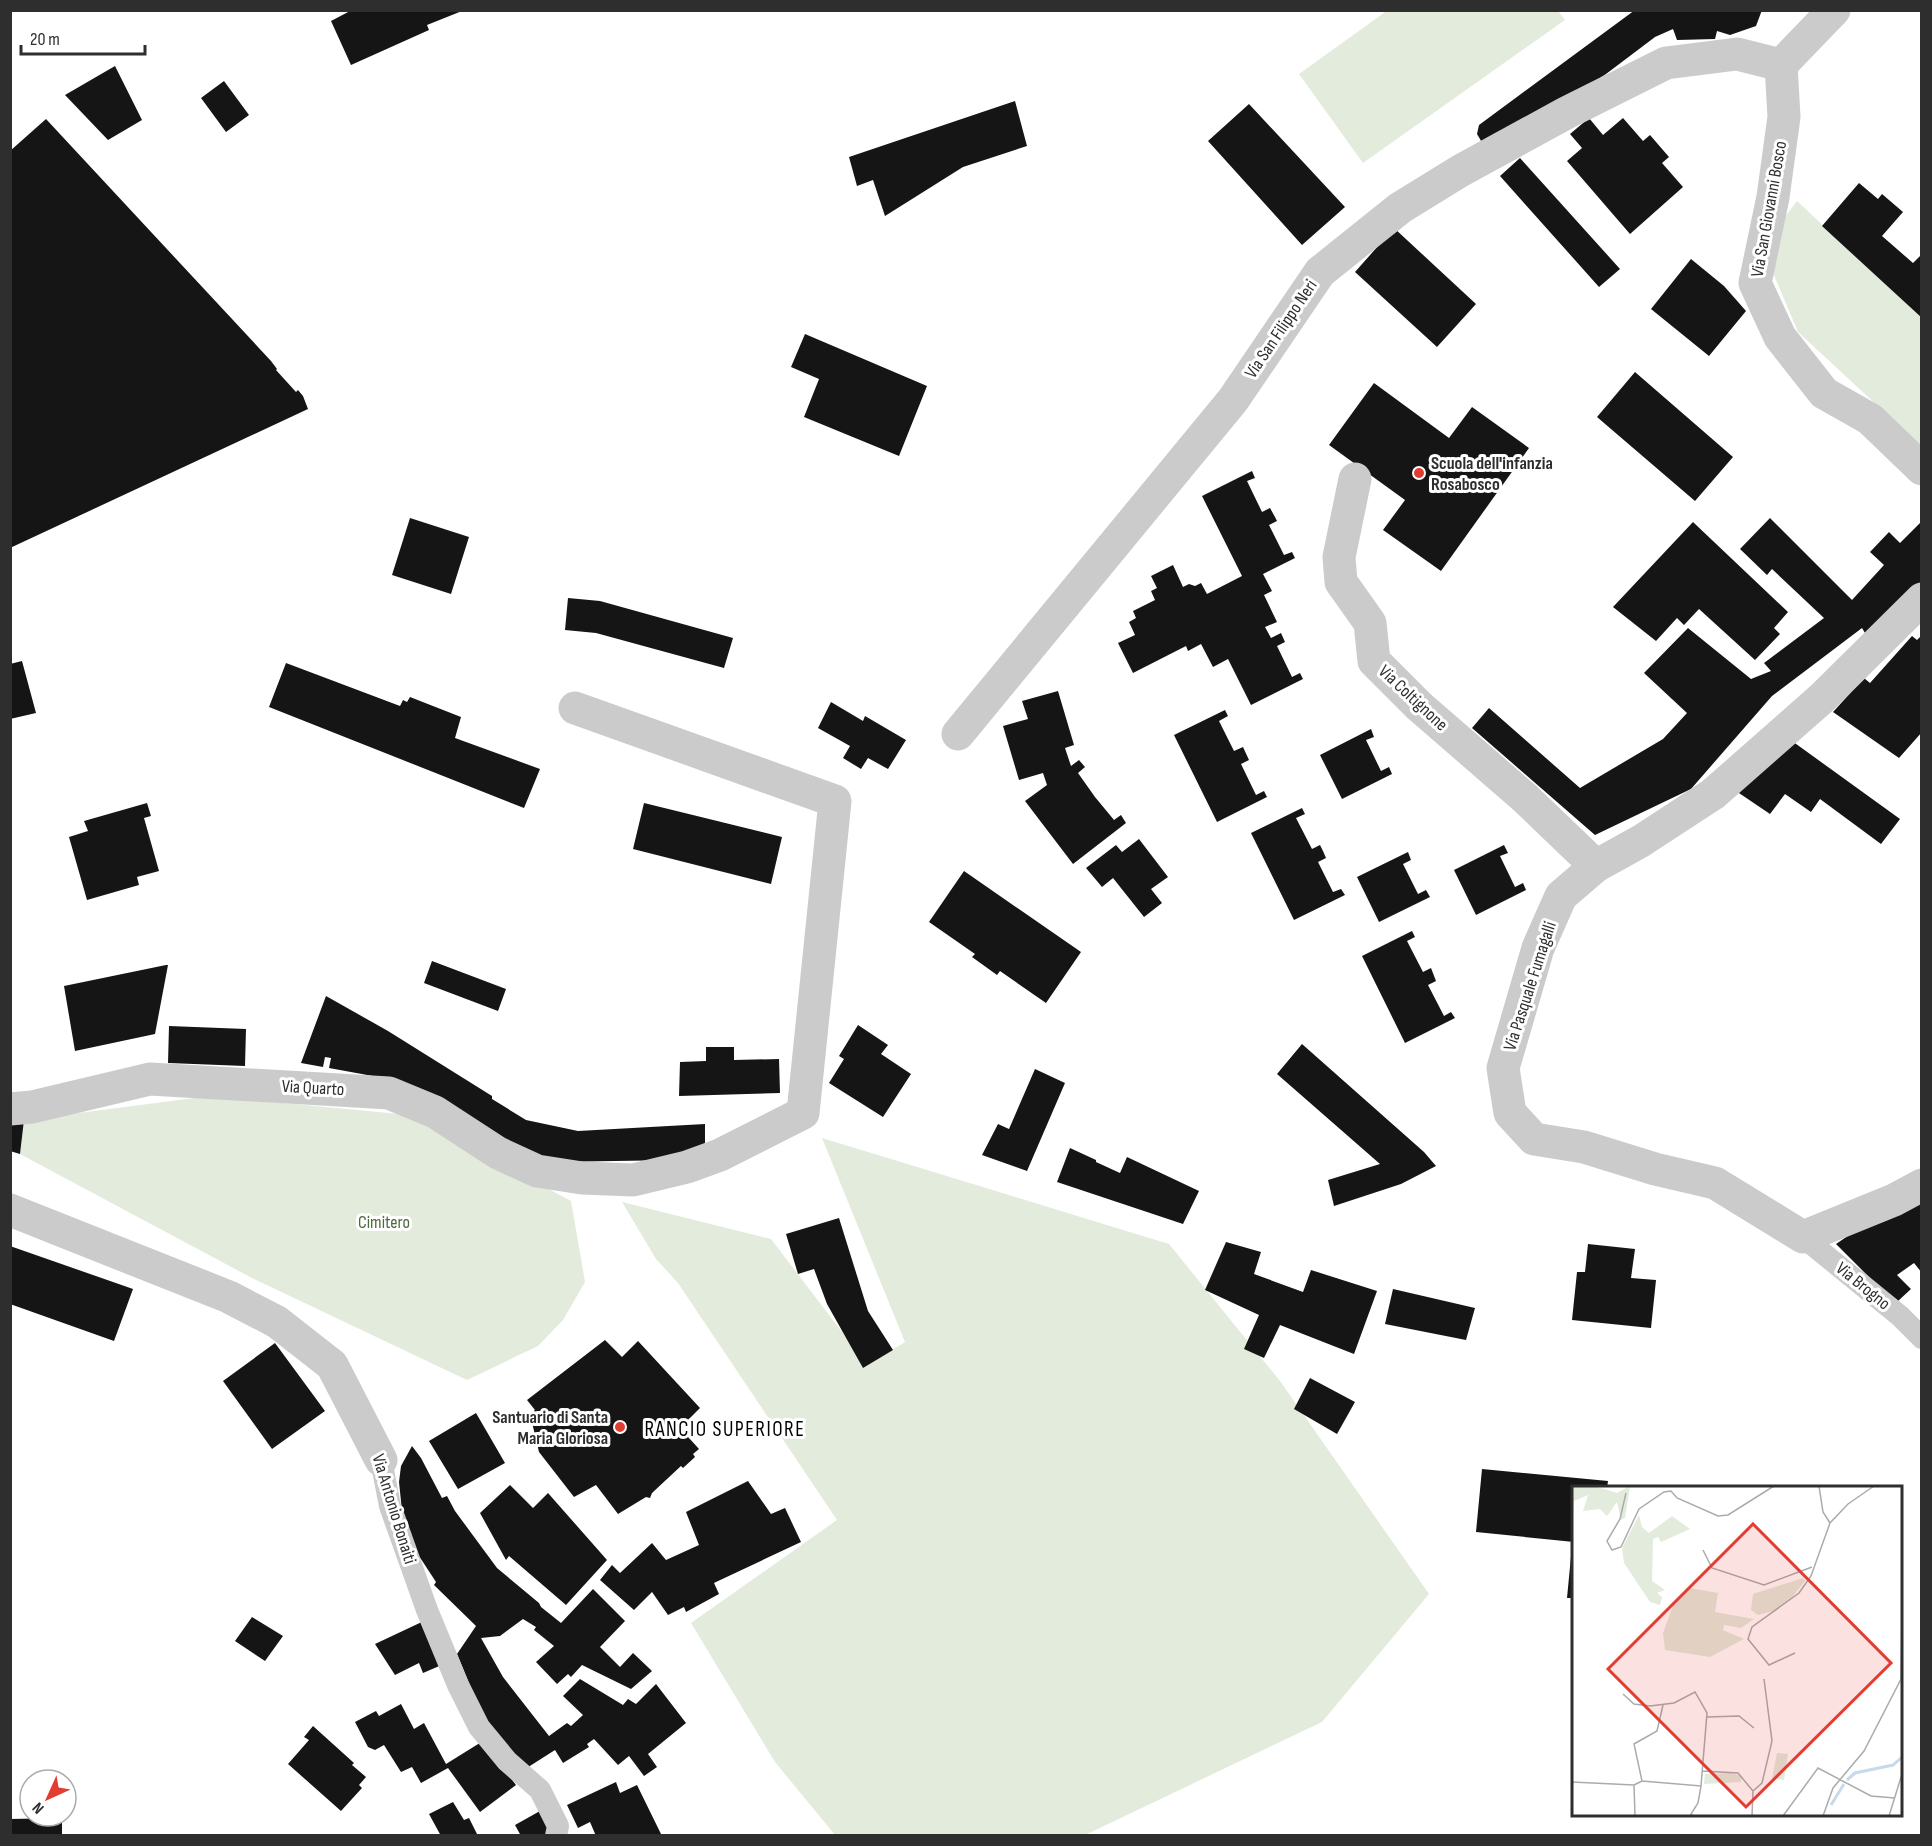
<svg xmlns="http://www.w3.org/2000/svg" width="1932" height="1846" font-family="'Sofia Sans Condensed',sans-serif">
<rect width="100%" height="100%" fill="#fff"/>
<!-- green -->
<path fill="#e2ebdc" d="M1388,10L1558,11L1565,20L1363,163L1299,74Z
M1797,201L1921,317V446L1798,332L1762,247Z
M210,1096L410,1115L571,1201L585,1282L563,1320L538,1346L467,1380L250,1277L20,1154L24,1120Z
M822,1138L1169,1244L1280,1381L1429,1594L1322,1722L1085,1835H835L775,1762L691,1623L837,1520L678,1283L656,1259L622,1202L771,1239L852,1345L863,1368L905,1342Z"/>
<!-- building -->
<path fill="#151515" d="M352,10H462V11L427,25L429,30L351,65L331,21Z
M1635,10H1762L1756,26L1730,35L1717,31L1715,39L1677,40L1673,29L1655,37L1606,74L1537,120L1487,151L1477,134L1479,125Z
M115,66L142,120L108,140L65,95Z
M224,81L249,115L226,132L201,98Z
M1015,101L1027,146L963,167L885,216L873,180L857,186L849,157Z
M1249,104L1345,207L1302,245L1208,141Z
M1589,118L1603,135L1623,118L1643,141L1650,135L1669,157L1662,163L1683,187L1630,234L1567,161L1582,148L1570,134Z
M46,119L271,361L277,369L276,370L296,392L298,390L303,396L308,409L10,548V151Z
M1520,158L1620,269L1599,287L1500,176Z
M1859,183L1878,199L1882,194L1903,212L1882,236L1913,263L1922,254V318L1822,226Z
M1394,228L1476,304L1437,347L1355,272Z
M1691,259L1724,286L1746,311L1709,356L1651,309Z
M805,334L927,386L899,456L804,417L819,379L791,367Z
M1635,372L1733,457L1695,501L1597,417Z
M1374,383L1449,438L1472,407L1529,448L1441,571L1383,530L1405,500L1329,445Z
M1252,471L1255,478L1247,481L1262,512L1270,508L1275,517L1277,521L1269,525L1284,555L1292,552L1295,558L1263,574L1272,591L1264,595L1277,622L1265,627L1271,638L1281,633L1285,642L1277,646L1292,677L1300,673L1303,679L1251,705L1228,659L1213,667L1201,644L1188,651L1186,646L1133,673L1118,643L1135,635L1129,622L1136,618L1133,611L1155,600L1151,591L1157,588L1151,576L1173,565L1183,587L1189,584L1195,586L1201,583L1207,594L1242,576L1202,496Z
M410,518L469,537L451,594L392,575Z
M1770,518L1852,600L1884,565L1870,552L1889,532L1900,543L1922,521V588L1865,633L1862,628L1772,696L1691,789L1595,835L1472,728L1489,708L1580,788L1663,739L1687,713L1644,673L1688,628L1751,679L1771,671L1764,663L1824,618L1772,569L1767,575L1740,549Z
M1693,522L1788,612L1774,628L1780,634L1755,660L1699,609L1684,625L1677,618L1656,641L1613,607Z
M568,598L600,601L733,638L724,668L596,633L565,630Z
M1922,635V732L1899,758L1833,712L1864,678L1870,683L1912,636L1917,640Z
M22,661L36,713L10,719V664Z
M286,663L400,706L403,700L407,702L410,697L461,717L455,738L540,769L524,808L269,707Z
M1058,691L1074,745L1065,748L1071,766L1079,760L1085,767L1078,773L1095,797L1114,820L1121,815L1126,823L1073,864L1025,801L1047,785L1043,773L1019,780L1003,726L1028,719L1022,701Z
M831,702L863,721L865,716L906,740L888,769L868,758L861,769L843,758L850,746L818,728Z
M1225,710L1228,716L1219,721L1234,751L1243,747L1249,760L1241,764L1256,795L1264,791L1267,797L1217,822L1174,735Z
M1371,729L1374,737L1366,740L1381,771L1389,767L1392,774L1342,799L1320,755Z
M1792,741L1900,819L1881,844L1820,799L1811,812L1785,794L1770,814L1736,791Z
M147,803L151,816L144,818L159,871L137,877L139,885L87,900L69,837L88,831L84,821Z
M644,803L782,837L771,884L633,849Z
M1302,808L1305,814L1296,818L1312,849L1320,845L1323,851L1326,858L1318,862L1333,892L1341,889L1345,895L1294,920L1251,833Z
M1139,839L1168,877L1151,889L1162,903L1144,917L1113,878L1102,887L1086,868L1116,845L1122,852Z
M1504,845L1508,853L1500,856L1515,887L1523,883L1526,890L1476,915L1454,870Z
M1408,852L1411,860L1403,864L1418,894L1426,890L1430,897L1379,922L1357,877Z
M964,871L1081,952L1046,1003L1000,971L997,975L972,957L975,954L929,922Z
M1412,931L1415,937L1407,941L1423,972L1431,968L1436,981L1428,985L1444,1016L1451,1012L1455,1018L1405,1043L1362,956Z
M432,961L506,989L498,1011L424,983Z
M166,965H168L155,1034L75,1051L64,986Z
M326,996L388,1031L492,1096V1099L526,1120L578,1131L705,1124V1151L678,1160L552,1162L482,1129L400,1081L329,1068L331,1058L325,1057L323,1067L301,1063Z
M858,1025L888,1045L881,1054L911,1074L883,1117L829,1083L844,1059L839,1056Z
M169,1026L246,1029L245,1066L168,1063Z
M1302,1044L1424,1152L1436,1166L1401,1184L1334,1206L1328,1180L1380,1164L1277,1074Z
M706,1047H734V1060L779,1059L780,1093L679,1096L680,1062L706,1061Z
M1035,1069L1065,1083L1027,1171L982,1155L998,1124L1009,1129Z
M24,1120L20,1154L10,1151V1121Z
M1070,1148L1096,1160V1162L1120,1173L1127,1157L1199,1191L1183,1224L1057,1182Z
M1922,1194V1273L1914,1263L1897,1275L1911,1289L1898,1301L1876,1284L1836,1244L1877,1216Z
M839,1218L868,1311L893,1350L863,1368L827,1304L814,1269L798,1274L786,1234Z
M1226,1242L1261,1252L1254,1274L1303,1292L1311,1270L1377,1291L1354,1354L1280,1325L1264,1358L1244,1349L1259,1315L1205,1290Z
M1588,1244L1635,1249L1631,1278L1656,1280L1651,1328L1572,1320L1577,1272H1585Z
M10,1246L133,1289L114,1341L10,1304Z
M1393,1289L1475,1308L1466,1340L1385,1324Z
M605,1340L622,1357L638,1341L700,1408L680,1428L699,1449L693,1454L695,1457L683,1468L681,1466L652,1493L650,1498L646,1497L641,1500L618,1514L596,1485L574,1497L539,1452L530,1414L535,1410L527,1400Z
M275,1343L325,1411L272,1449L223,1381Z
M1310,1378L1355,1402L1337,1434L1294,1409Z
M476,1413L505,1463L458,1489L429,1441Z
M412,1446L421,1458L442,1498L447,1496L455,1511L497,1568L539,1603L541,1607L561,1623L593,1589L625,1621L600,1647L620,1667L633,1653L652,1671L631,1689L582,1665L571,1677L568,1674L557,1684L536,1662L554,1646L534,1630L536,1627L523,1619L500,1636L481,1638L503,1677L549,1736L567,1723L571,1726L583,1715L563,1696L580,1679L623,1705L628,1699L636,1704L656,1684L686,1723L648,1754L657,1767L644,1776L629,1756L618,1765L594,1739L587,1744L589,1747L563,1763L555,1750L522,1771L480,1710L457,1654L476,1626L434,1585L436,1582L419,1556L402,1511L399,1482L401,1466Z
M1482,1469L1608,1481L1607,1488H1574V1542L1476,1532Z
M748,1481L771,1514L785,1508L801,1542L716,1582L714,1583L719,1594L686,1612L684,1607L668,1615L652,1592L634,1610L600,1580L612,1565L620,1573L652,1543L666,1560L699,1545L686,1512Z
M510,1485L533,1508L548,1493L607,1560L566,1605L509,1556L506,1560L480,1513Z
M1572,1546H1574V1598H1567Z
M252,1617L283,1636L265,1661L235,1641Z
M426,1620L444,1664L423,1673L419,1663L395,1675L375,1644Z
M401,1704L414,1729L424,1723L446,1764L483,1741L516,1785L480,1812L448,1768L421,1783L412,1767L401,1772L384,1745L375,1750L368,1747L355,1722L376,1711L379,1716Z
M313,1726L354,1763L352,1765L366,1777L359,1785L362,1788L341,1811L288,1764L309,1740L304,1737Z
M616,1782L620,1793L637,1785L661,1834L657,1836H596L590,1822L578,1828L567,1805Z
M453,1802L464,1820L469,1818L478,1836H441L429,1814Z
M540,1811L548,1822V1836H521L515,1825Z
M62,1818V1836H10V1819Z"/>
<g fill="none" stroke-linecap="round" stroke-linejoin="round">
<!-- service -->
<path stroke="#cbcbcb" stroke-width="22" d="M1803,1237L1900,1316L1922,1338
M381,1460L390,1506L427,1610L458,1685L479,1727L507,1761L540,1790L558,1826L556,1836"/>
<!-- minor -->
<path stroke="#cbcbcb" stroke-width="33" d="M1834,10L1781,65L1784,117L1773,197L1755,283L1780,337L1824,393L1870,419L1922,469
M1355,479L1339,557L1341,582L1370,623L1374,661L1419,706L1525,798L1596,866
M1922,599L1822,698L1713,794L1641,841L1596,866L1561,896L1538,948L1503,1068L1510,1113L1534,1139L1584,1147L1655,1169L1715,1183L1803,1237L1894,1200L1922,1185
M958,734L1233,400L1320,272L1400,208L1460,171L1566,113L1666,63L1737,54L1781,65
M10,1109L32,1107L150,1079L389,1093L435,1112L498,1153L537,1171L582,1178L633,1180L687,1167L720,1155L803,1113L835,801L575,708
M10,1210L229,1297L277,1322L332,1365L381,1460"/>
</g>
<!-- markers -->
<g fill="#e33c32" stroke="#fff" stroke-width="2">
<circle cx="1419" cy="473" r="6"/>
<circle cx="620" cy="1427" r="6"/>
</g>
<g text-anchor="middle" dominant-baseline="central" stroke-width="6" stroke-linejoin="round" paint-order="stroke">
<!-- street labels -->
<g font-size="18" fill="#2e2e2e" stroke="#fff">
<text transform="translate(1769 209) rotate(-80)">Via San Giovanni Bosco</text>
<text transform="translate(1281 329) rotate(-56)">Via San Filippo Neri</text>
<text transform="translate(1413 698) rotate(43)">Via Coltignone</text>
<text transform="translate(1530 986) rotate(-72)">Via Pasquale Fumagalli</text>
<text transform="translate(313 1088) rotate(3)">Via Quarto</text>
<text transform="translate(1863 1286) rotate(39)">Via Brogno</text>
<text transform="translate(394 1509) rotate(73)">Via Antonio Bonaiti</text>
</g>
<!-- poi labels -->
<g font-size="18" font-weight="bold" fill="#2e2e2e" stroke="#fff" text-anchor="start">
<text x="1431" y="463">Scuola dell'infanzia<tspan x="1431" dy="21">Rosabosco</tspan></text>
<text x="608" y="1417" text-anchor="end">Santuario di Santa<tspan x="608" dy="21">Maria Gloriosa</tspan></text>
</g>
<!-- park labels -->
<g font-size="18" fill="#4b693c" stroke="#fff">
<text x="384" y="1222">Cimitero</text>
</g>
<!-- quarter labels -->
<g font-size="21" letter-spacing="1.5" fill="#000" stroke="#fff">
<text x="725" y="1429">RANCIO SUPERIORE</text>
</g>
</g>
<!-- overview -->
<g transform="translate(1572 1486)">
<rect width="330" height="330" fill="#fff"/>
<path d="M0,0H22L45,7L58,0L53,32L49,34L45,16L35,30L28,23L11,25L16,9L2,15L0,35ZM67,29L70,41L77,47L100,30L118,43L89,56L86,51L81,53L80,95L93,104L85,107L90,111L88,119L78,116L52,77L50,62ZM231,92L233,95L221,110L205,124L186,129L179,124L181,108ZM118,102L146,107L143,126L182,133L169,142L152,139L151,144L172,153L138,171L93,164L91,147L103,114ZM205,267L216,268L212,294L200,292ZM159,287L169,290V296L132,298L133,288Z" fill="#e2ebdc"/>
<path fill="none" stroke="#c8d9eb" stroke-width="3" d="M275,294L283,287L321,279L330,271M259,319L272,298"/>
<path fill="none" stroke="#ababab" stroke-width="1.5" d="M247,0L251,26L258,37M54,7L48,33L35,55L40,64L49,61L67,23L92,6L99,5L105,12L146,30L156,29L202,0M131,64L140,82L192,99L240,81M223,167L197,179L176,153L180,141L227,107L239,90L258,37L276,18L302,0M51,208L62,218L78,220L102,217L123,206L135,227L129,300L70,295M135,231L167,230L182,242M130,285L166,287L181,305L180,330M0,296L62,299M181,305L190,297L200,255L192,193M63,330L62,299L70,295L62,258L85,245L91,219M122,330L119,328L126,317L129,300M211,330L246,282L299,310L323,312M251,330L261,302L292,265L329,193L330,125M317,330L330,288"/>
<path fill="#e33c32" fill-opacity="0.15" stroke="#e33c32" stroke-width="3" d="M181,38L319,177L174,321L36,183Z"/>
<rect width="330" height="330" fill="none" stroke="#2e2e2e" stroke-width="3"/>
</g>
<!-- border -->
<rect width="1932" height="1846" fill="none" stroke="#2e2e2e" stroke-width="24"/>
<!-- north arrow -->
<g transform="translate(48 1798) rotate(225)"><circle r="28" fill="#ffffff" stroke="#ababab" stroke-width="1.5"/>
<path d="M0-4.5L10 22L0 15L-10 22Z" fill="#e33c32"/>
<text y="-9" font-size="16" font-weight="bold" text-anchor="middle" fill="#2e2e2e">N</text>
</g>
<!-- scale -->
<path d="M21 45v9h124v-9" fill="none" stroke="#2e2e2e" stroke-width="3"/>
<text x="30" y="45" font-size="18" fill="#2e2e2e" stroke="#ffffff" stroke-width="4.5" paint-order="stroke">20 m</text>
</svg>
